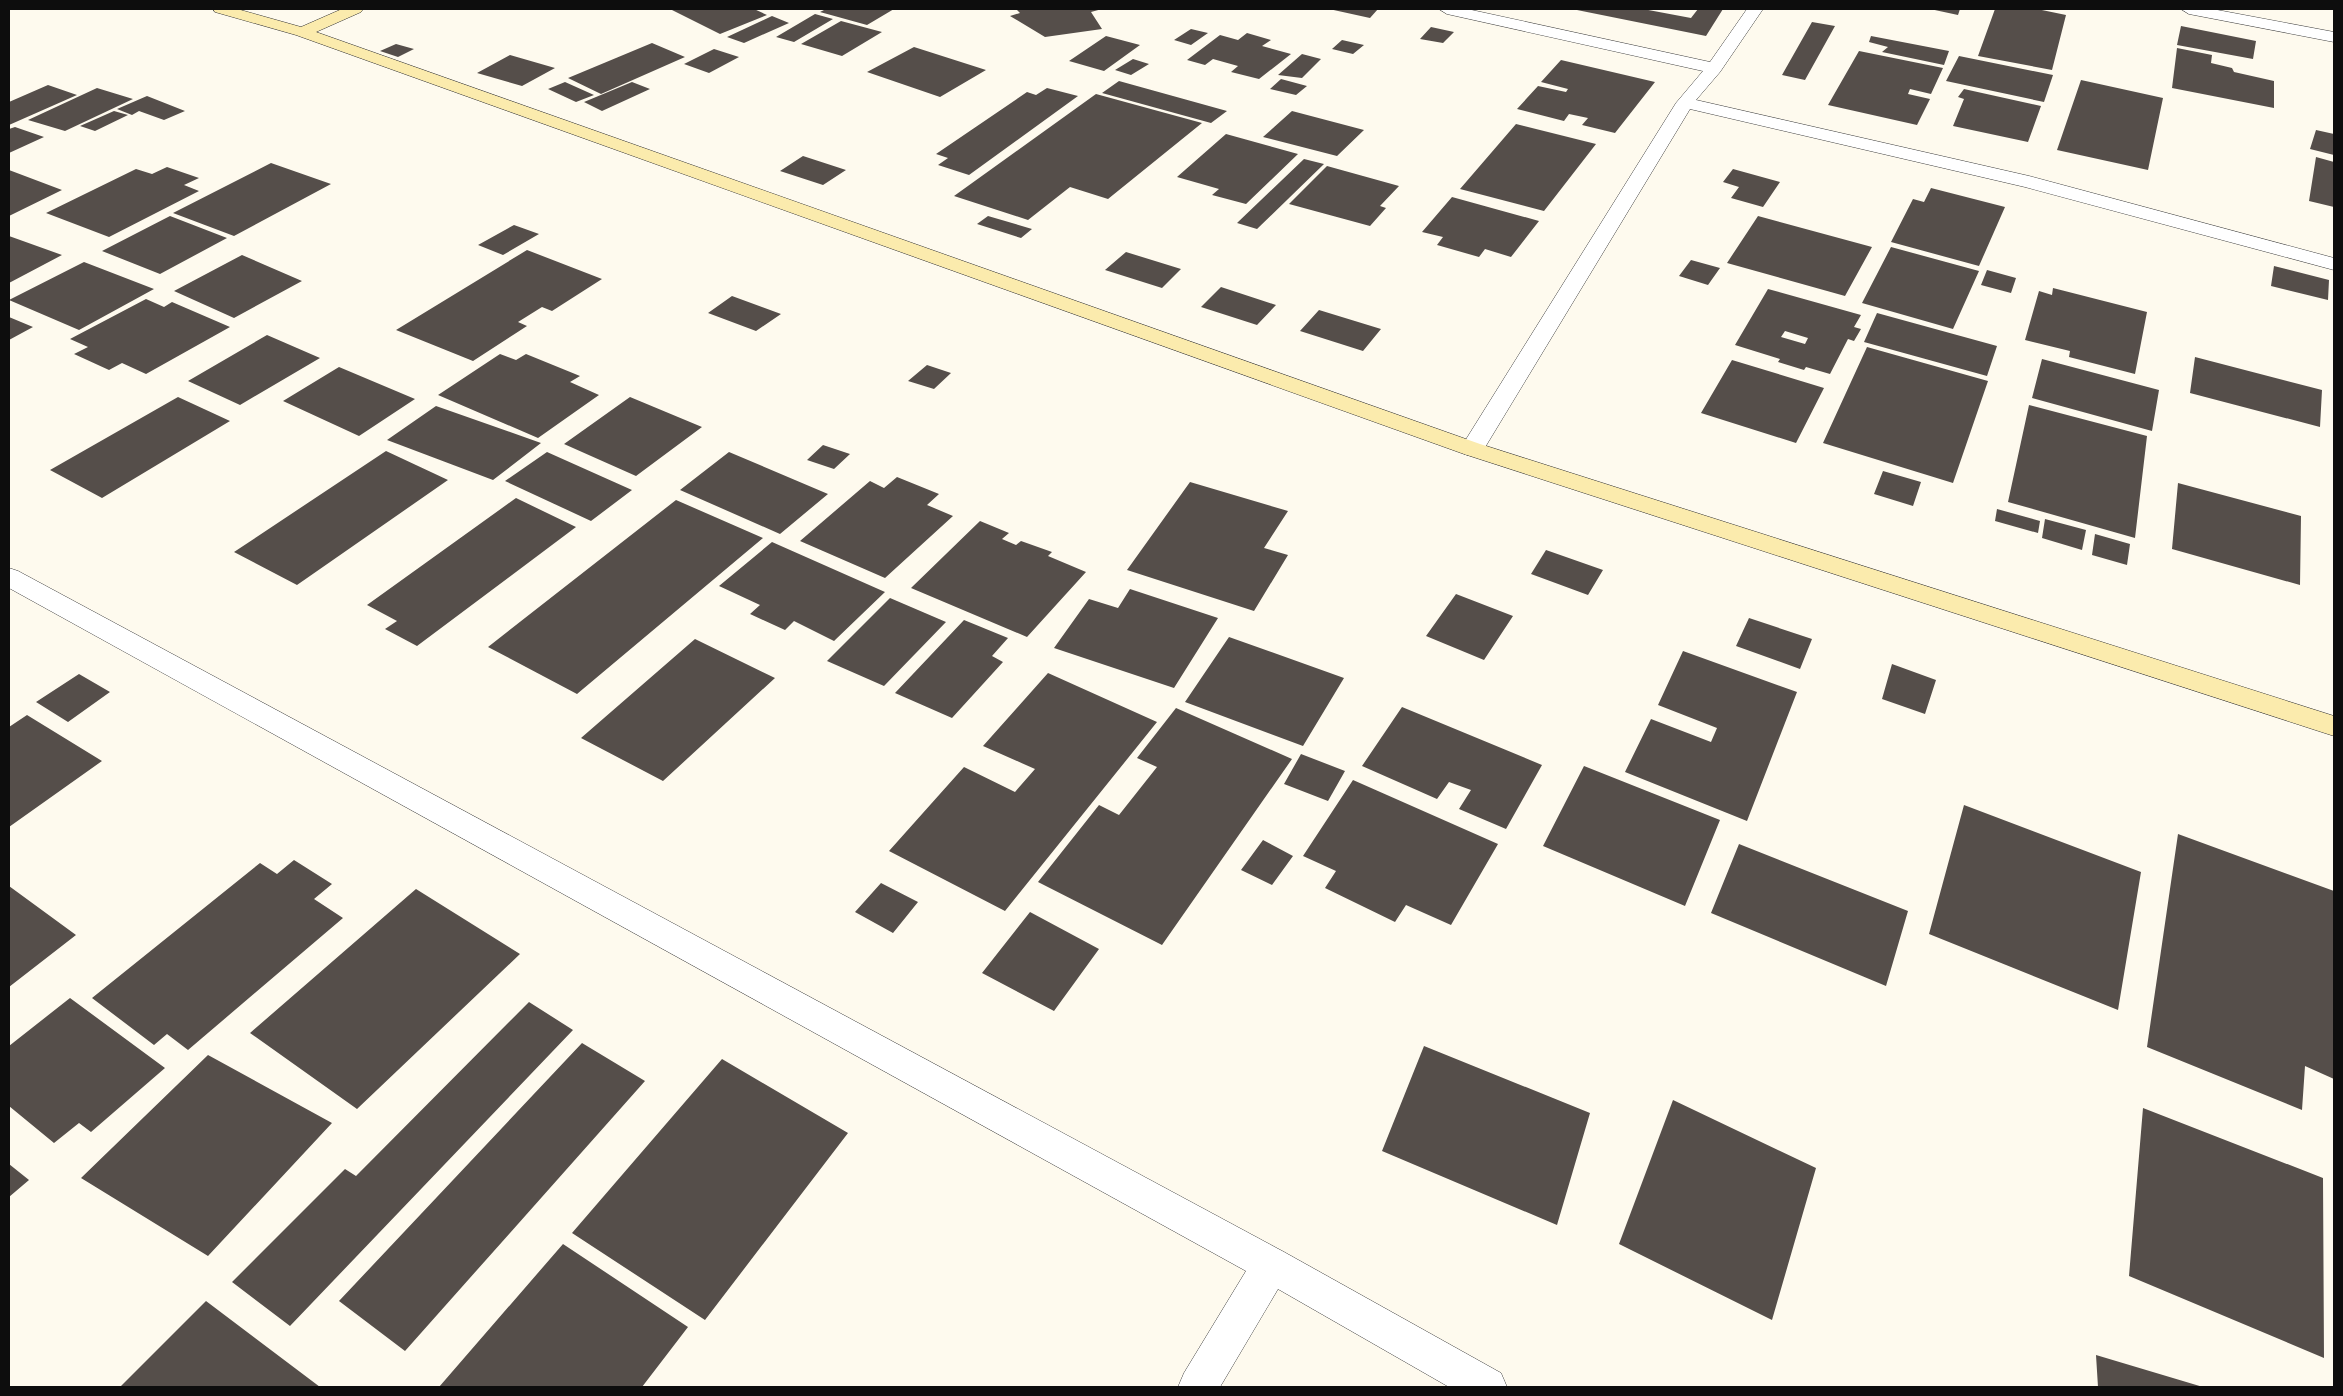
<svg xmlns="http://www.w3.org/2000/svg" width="2343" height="1396" font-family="Literata,serif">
<rect width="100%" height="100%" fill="#fefaee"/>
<!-- building -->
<path fill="#554e4a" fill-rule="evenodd" d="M670,9H754L767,15L720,34Z
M826,9H894L867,25L820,12Z
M1016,9H1102L1091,12L1102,29L1045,37L1010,16L1020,13Z
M1329,9H1378L1370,18Z
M1572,9H1643L1691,18L1698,9H1723L1706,36Z
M1930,9H1960L1958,15Z
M1995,9H2037L2066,15L2052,70L1978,56Z
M815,14L833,19L794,42L776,37Z
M772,16L789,23L744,43L727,37Z
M841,21L882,32L842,56L801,44Z
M1812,22L1835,26L1805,80L1782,75Z
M2181,26L2256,41L2253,59L2177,45Z
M1431,27L1454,32L1443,43L1420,39Z
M1191,29L1208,33L1191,45L1174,40Z
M1247,33L1271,40L1262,46L1291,54L1259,79L1231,72L1238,66L1213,59L1205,65L1187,60L1220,35L1238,40Z
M1106,36L1140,45L1104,71L1069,61Z
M1871,36L1949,51L1944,65L1882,52L1888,47L1869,42Z
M1342,40L1364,45L1353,54L1332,49Z
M652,43L685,57L601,94L568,78Z
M396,44L414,49L398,57L380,51Z
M914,47L986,70L940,97L867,72Z
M2177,48L2212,55L2211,63L2232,68L2234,72L2274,81V108L2172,88Z
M714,49L739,57L709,73L684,64Z
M1859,51L1943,68L1931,94L1910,89L1908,94L1930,99L1917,125L1828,105Z
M1302,54L1321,59L1302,78L1278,75Z
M510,55L555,68L522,86L477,73Z
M1959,56L2053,75L2044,102L1946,81Z
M1133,59L1149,64L1131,75L1115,70Z
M1561,60L1655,82L1615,133L1582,125L1588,118L1569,114L1564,121L1517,109L1538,86L1566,92L1568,89L1541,82Z
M1281,79L1307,86L1296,95L1270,89Z
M2081,80L2163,98L2148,170L2057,150Z
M1119,81L1227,111L1211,123L1102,93Z
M565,82L594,95L576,102L548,89Z
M632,82L650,89L602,111L584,102Z
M48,85L77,95L9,125V102Z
M97,88L133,99L65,131L28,120Z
M1047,88L1078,96L969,175L938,165L948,158L936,154L1027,92L1036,95Z
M1964,89L2041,106L2028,142L1953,126L1964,99L1958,97Z
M1096,94L1202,123L1108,199L1070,187L1028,220L954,196Z
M147,96L185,111L164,120L139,111L132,115L117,109Z
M114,111L128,115L95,131L80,126Z
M1292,111L1364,130L1337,156L1263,137Z
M1516,124L1596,144L1544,211L1460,189Z
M15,127L44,137L9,153V129Z
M2316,130L2334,134V155L2310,149Z
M1226,134L1298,154L1246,204L1212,195L1219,189L1177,177Z
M803,156L846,170L823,185L780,171Z
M2316,157L2334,162V207L2309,201Z
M1304,159L1324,164L1257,229L1237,223Z
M271,163L331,184L234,236L173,213Z
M1327,166L1399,186L1380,206L1386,208L1370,226L1289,204Z
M167,167L199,178L184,185L199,191L109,237L46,213L136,169L152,174Z
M1733,169L1780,182L1763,207L1731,198L1739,187L1723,182Z
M9,170L62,190L9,216Z
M1931,188L2005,207L1979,266L1891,242L1913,199L1924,202Z
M1452,197L1539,221L1511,257L1485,249L1479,257L1437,245L1443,237L1422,232Z
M170,216L227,238L160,274L102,251Z
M988,216L1032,229L1021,238L977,224Z
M1758,216L1872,247L1845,296L1727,263Z
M514,225L539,234L503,255L478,245Z
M9,236L62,255L9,283Z
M1891,247L1979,271L1953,329L1862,303Z
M527,250L602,279L552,311L542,307L518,322L527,326L473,361L396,330Z
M1126,252L1181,269L1162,288L1105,270Z
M242,255L302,281L234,318L174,291Z
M1691,260L1720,268L1708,285L1679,276Z
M84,262L154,289L79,330L9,300Z
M2274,266L2329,280L2328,300L2271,286Z
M1987,270L2016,278L2011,293L1981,285Z
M1221,287L1276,305L1257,325L1201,307Z
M2053,288L2147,312L2135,374L2069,357L2070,351L2025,340L2039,291L2052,295Z
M1768,289L1861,315L1854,327L1861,329L1854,341L1848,339L1830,374L1806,367L1804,370L1778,362L1780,359L1735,345ZM1785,331L1808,338L1805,344L1781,337Z
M732,296L781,314L756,331L708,313Z
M146,299L164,307L172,302L230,327L146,374L122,363L109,370L74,354L88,347L70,339Z
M1319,310L1381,329L1363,351L1300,331Z
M1877,313L1997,346L1987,376L1864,342Z
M9,317L33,327L9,340Z
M267,335L320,358L240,405L188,381Z
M1867,347L1988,381L1953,483L1823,443Z
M500,354L516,360L526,354L580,376L570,382L599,395L538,438L438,395Z
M2195,357L2322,390L2320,427L2190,393Z
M2042,359L2159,390L2152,431L2032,398Z
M1732,360L1824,388L1796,443L1701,413Z
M927,365L951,373L934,389L908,381Z
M339,367L415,399L359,436L283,401Z
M178,397L230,421L102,498L50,470Z
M630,397L702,427L636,476L564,444Z
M2029,405L2147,436L2135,538L2008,502Z
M436,406L541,443L493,480L387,440Z
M823,445L850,454L834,469L807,460Z
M386,451L448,480L297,585L234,552Z
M547,452L632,490L591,521L505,481Z
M729,452L828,494L780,534L680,490Z
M1883,471L1921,482L1913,506L1874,494Z
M897,477L939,494L927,505L953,516L885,578L800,541L870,481L884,488Z
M1190,482L1288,511L1264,548L1288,555L1254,611L1127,570Z
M2178,483L2301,516L2300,585L2172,549Z
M516,498L576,527L417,646L385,629L397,621L367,605Z
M676,500L763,538L577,694L488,647Z
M1997,509L2040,521L2038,533L1995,521Z
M2045,519L2086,530L2082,550L2042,538Z
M980,521L1009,533L1002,539L1016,545L1021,541L1052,552L1048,556L1086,572L1027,637L911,588Z
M2095,534L2130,544L2127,565L2092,555Z
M772,542L885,592L834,641L794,621L785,630L750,614L760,605L719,586Z
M1546,550L1603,570L1588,595L1531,574Z
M1130,589L1218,618L1174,688L1054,648L1089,599L1118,608Z
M1456,594L1513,616L1484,660L1426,636Z
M890,598L946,622L884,686L827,661Z
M1749,618L1812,639L1800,669L1736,646Z
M964,620L1008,638L992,656L1003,662L952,718L895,693Z
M1229,637L1344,678L1303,746L1185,702Z
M695,639L775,678L663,781L581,738Z
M1683,651L1797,692L1747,821L1625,772L1651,719L1711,742L1717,728L1658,705Z
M1892,664L1936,680L1925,714L1882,699Z
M1048,673L1157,722L1005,911L889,851L964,767L1015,792L1035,769L983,746Z
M79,674L110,692L68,722L36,702Z
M1402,707L1542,765L1506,829L1459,809L1471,790L1449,782L1437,799L1362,766Z
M1176,708L1292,759L1162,945L1038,882L1099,805L1119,815L1157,767L1137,758Z
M27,715L102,761L9,827V727Z
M1301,754L1345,771L1328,801L1284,784Z
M1584,766L1720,820L1685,906L1543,846Z
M1353,780L1498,844L1451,925L1406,905L1395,922L1325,888L1336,871L1303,856Z
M1964,805L2141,872L2118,1010L1929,934Z
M2178,834L2334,891V1079L2305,1066L2302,1110L2147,1047Z
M1263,840L1293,856L1272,885L1241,870Z
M1739,844L1908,911L1886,986L1711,913Z
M294,860L332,884L314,899L343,918L188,1050L167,1034L154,1045L92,998L260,863L277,874Z
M881,883L918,902L893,933L855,912Z
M9,886L76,935L9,987Z
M416,889L520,954L357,1109L250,1033Z
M1030,912L1099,949L1054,1011L982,973Z
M70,998L165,1068L91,1132L79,1123L54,1143L9,1106V1046Z
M529,1002L573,1030L290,1326L232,1282L345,1169L356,1176Z
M582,1043L645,1081L405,1351L339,1301Z
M1424,1046L1590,1113L1557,1225L1382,1151Z
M208,1055L332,1123L208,1256L81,1178Z
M722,1059L848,1133L705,1320L572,1233Z
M1673,1100L1816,1168L1772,1320L1619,1244Z
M2143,1108L2323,1178L2324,1358L2129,1276Z
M9,1164L29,1180L9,1197Z
M563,1244L688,1327L642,1387H439Z
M206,1301L320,1387H120Z
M2096,1355L2203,1387H2098Z"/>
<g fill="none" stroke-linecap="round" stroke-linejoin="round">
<defs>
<path id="street" d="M1439,9H1467L1710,62L1747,9H1763L1720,72L1696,100L2029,176L2334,258V270L2025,187L1690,109L1484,449L1480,454L1472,456L1464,454L1460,449L1676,103L1703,71L1447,14Z
M2181,9H2212L2334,32V42L2189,14Z
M9,568L18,571L1284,1252L1501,1373L1507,1387H1449L1278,1289L1220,1387H1178L1184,1373L1246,1271L9,588Z"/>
<path id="secondary" d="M213,9H237L301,27L342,9H363L361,12L316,32L1480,444L2334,716V736L1464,454L296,35L215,12Z"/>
</defs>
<!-- street casing -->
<use href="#street" stroke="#404040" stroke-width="1"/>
<!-- secondary casing -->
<use href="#secondary" stroke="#2f2f2f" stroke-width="1"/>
<!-- street -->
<use href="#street" fill="#fff" fill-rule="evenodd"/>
<!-- secondary -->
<use href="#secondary" fill="#fbebad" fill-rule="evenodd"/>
</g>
<!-- border -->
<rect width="2343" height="1396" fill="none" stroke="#0d0d0d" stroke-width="20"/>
</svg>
